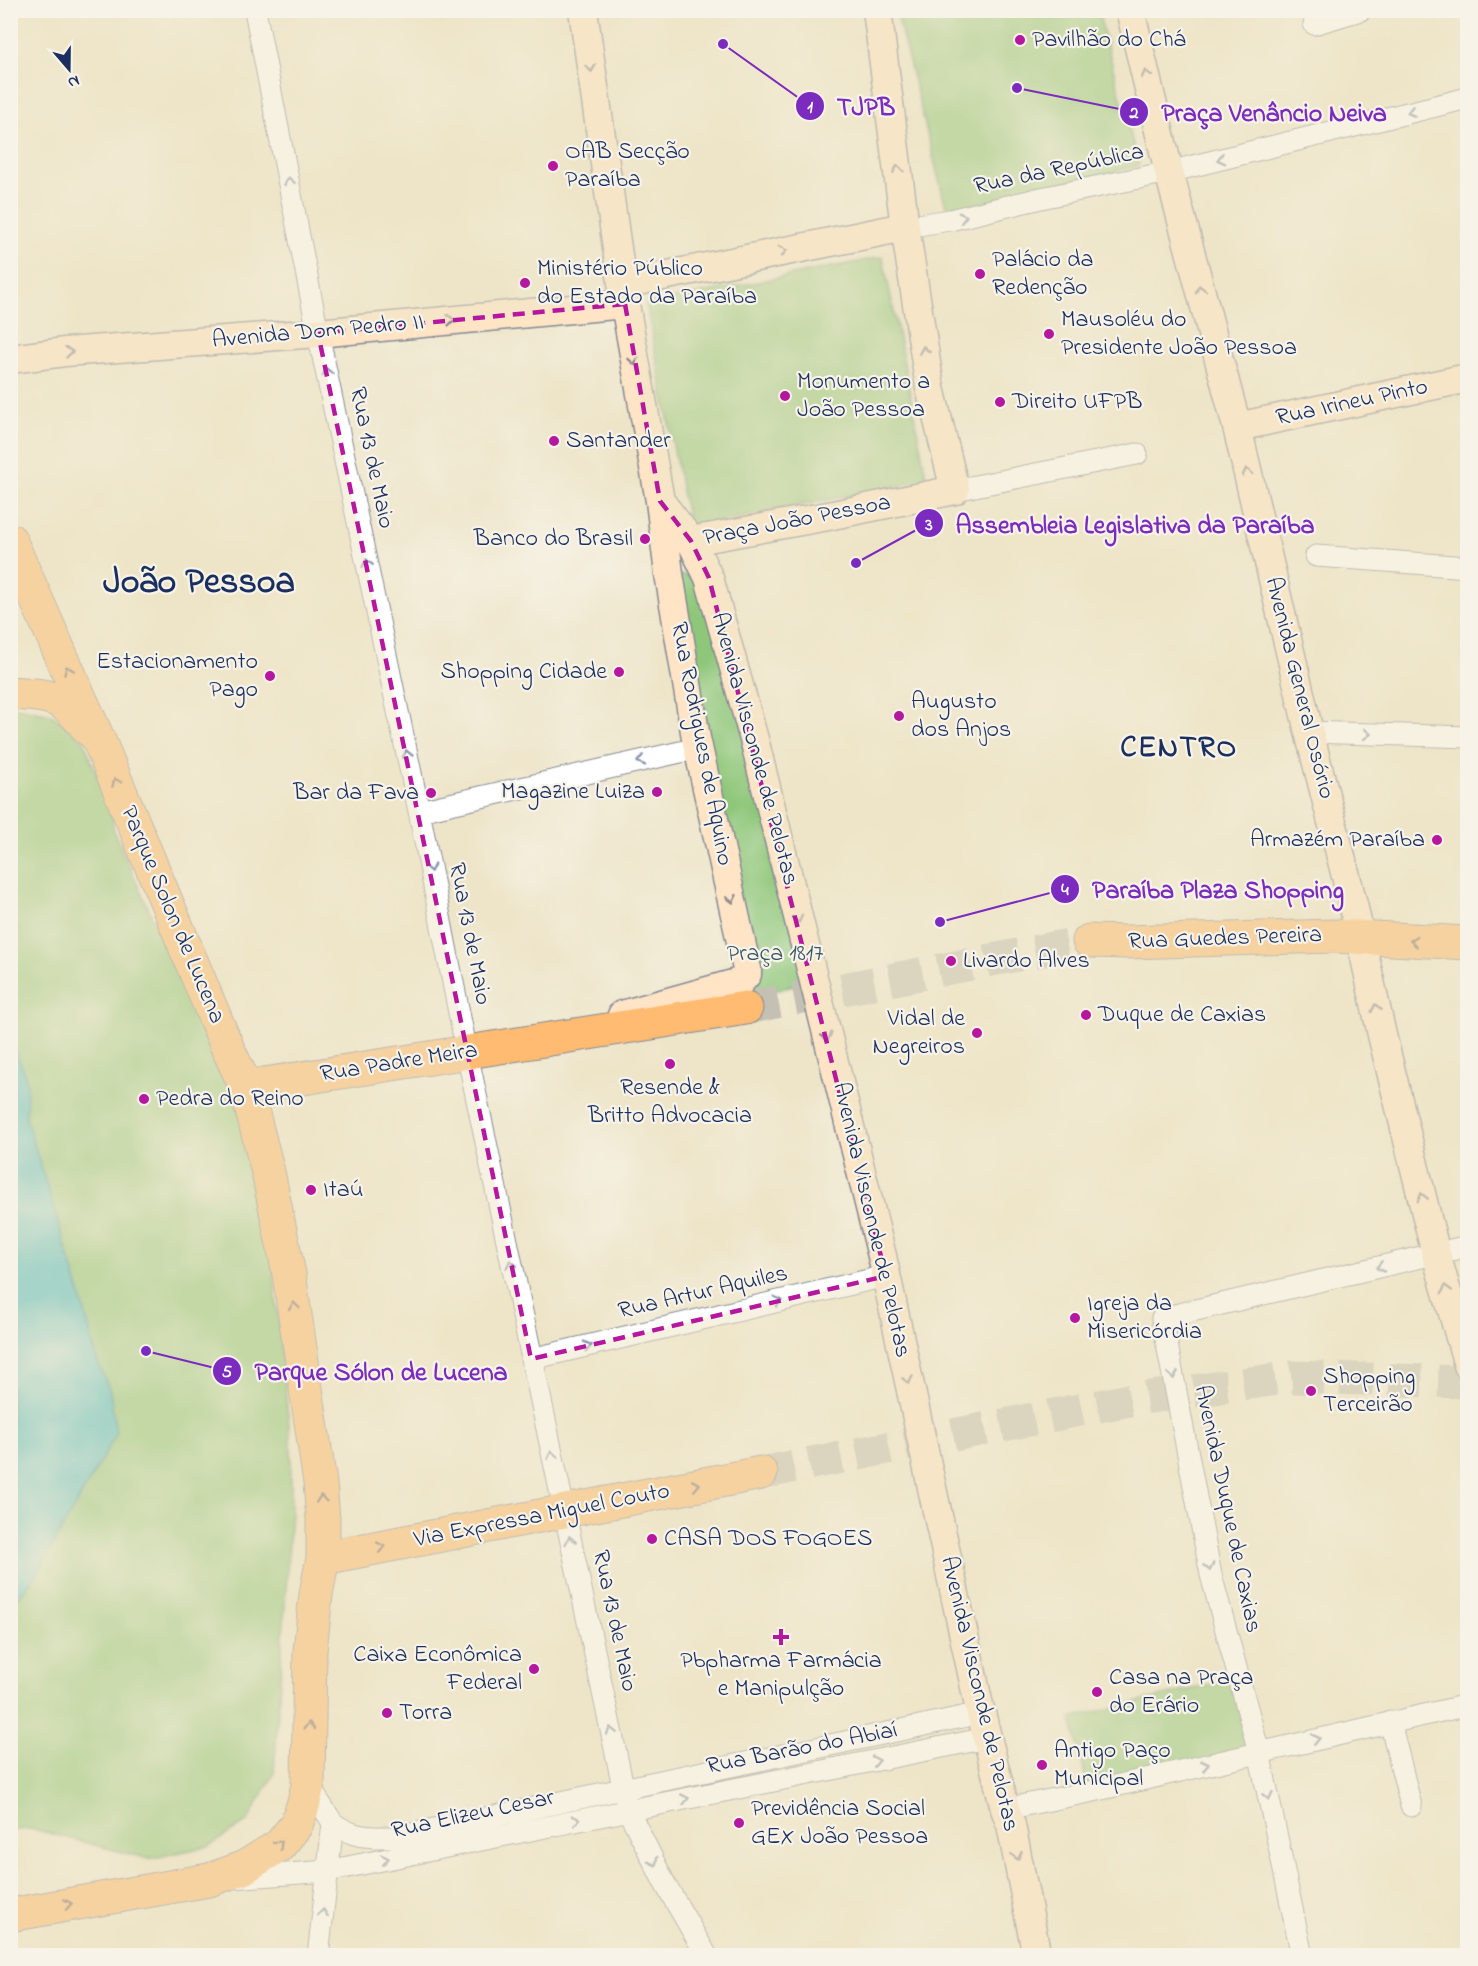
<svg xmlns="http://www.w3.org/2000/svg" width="1478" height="1966" font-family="'Indie Flower',sans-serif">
<rect width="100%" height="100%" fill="#f7f3e8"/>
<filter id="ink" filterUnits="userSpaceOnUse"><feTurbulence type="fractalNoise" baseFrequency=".0167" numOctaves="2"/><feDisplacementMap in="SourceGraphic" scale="12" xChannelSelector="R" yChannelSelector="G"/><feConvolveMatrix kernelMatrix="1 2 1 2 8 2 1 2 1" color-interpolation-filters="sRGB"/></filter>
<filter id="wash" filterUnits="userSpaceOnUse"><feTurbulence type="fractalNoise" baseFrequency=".008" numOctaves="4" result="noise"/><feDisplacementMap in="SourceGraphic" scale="24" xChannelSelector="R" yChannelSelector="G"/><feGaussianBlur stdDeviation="1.35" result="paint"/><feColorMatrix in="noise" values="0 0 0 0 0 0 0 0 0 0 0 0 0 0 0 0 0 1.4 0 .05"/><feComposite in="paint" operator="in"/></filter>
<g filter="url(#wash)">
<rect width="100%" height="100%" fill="#eee5c9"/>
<!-- green -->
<path fill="#8fc77a" stroke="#557b6c" stroke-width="1.5" d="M896,11H1098L1139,166L947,211Z
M883,257L927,480L689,528L646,304Z
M669,574L709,578L813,981L744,998Z
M11,706L51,714L84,741L112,813L114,832L244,1121L272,1255L291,1446V1511L274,1774L247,1822L209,1846L149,1859L33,1829L11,1830Z
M1239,1678L1259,1752L1089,1792L1071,1718Z"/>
<!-- water -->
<path fill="#51bfc8" stroke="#367793" stroke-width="1.5" d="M11,1040L14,1043L27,1083L26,1119L80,1293L98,1363L110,1391L116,1434L36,1575L11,1607Z"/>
</g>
<g filter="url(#ink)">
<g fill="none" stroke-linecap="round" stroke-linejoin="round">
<!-- primary-tunnel -->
<path stroke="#c4c1b4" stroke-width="33" stroke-dasharray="33 16" stroke-linecap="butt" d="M746,1008L1089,941
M761,1473L1130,1400L1292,1377L1468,1382"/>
<defs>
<path id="street" d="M255,10L318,333L419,811L467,1053L628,1810L664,1882L707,1956
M1314,24L1361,10
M905,227L950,220L1041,198L1169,172L1468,98
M955,490L1137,454
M1316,556L1468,567
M1309,732L1468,737
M419,811L698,748
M531,1359L886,1276
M1390,1722L1411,1806
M308,1785L333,1823L318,1956
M1005,1809L1089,1792L1468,1705
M333,1823C355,1839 370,1837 396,1837L981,1713
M233,1878L328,1871L987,1738
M1302,1956L1259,1752L1211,1575L1162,1318L1468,1246"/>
<path id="secondary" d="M583,10L625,304L660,501L669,574L696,738L747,969V974L740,982L622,1015
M1130,10L1169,172L1237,427L1309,732L1353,904L1382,1035L1436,1254L1468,1365
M623,284L905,227
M10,359L65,352L318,333L625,304
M1237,427L1468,378
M660,501L691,541L709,578L755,743L882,1256L978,1701L1005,1809L1011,1825L1037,1956
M691,541L828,516L955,490L930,388L905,227L877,10"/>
<path id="primary" d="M10,540L100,743L228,1049L246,1087L268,1172L289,1274L320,1483L323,1519V1558L316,1594L310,1651L308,1785L303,1806L296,1825L280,1845L243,1868L209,1880L10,1915
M10,693C53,696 62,695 89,730
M1089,941L1127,942L1335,936L1468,943
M246,1087L746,1008
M323,1558L761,1473"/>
</defs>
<!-- street casing -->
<use href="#street" stroke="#848a94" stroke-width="23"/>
<!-- secondary casing -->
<use href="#secondary" stroke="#848a94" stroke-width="31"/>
<!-- primary casing -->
<use href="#primary" stroke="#848a94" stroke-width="35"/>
<!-- street -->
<use href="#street" stroke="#fff" stroke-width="21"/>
<!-- secondary -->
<use href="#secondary" stroke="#ffe4c6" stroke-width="28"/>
<!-- primary -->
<use href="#primary" stroke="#febb71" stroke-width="33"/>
</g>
<!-- one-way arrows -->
<defs><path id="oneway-chevron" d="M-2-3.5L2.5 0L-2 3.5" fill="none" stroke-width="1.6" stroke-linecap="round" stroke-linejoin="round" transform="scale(1.5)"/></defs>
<g stroke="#8d8a92">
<use href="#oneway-chevron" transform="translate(591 68) rotate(82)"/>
<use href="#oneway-chevron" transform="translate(1146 74) rotate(-104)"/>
<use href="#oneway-chevron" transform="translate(898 169) rotate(-98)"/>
<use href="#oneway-chevron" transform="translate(783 251) rotate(-12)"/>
<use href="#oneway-chevron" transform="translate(1200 289) rotate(-105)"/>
<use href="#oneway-chevron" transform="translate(451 320) rotate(-5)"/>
<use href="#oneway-chevron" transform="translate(924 350) rotate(-99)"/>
<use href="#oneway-chevron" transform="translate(69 352) rotate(-5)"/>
<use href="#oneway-chevron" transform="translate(634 361) rotate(81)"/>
<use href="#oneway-chevron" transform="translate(1247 472) rotate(-103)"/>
<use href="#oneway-chevron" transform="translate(732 899) rotate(77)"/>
<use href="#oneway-chevron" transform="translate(798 919) rotate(76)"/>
<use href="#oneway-chevron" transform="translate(1376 1008) rotate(-102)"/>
<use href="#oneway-chevron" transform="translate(827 1037) rotate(76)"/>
<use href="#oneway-chevron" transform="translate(1422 1197) rotate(-104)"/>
<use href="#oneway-chevron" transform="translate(1446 1289) rotate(-106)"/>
<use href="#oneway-chevron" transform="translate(908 1380) rotate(78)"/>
<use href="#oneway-chevron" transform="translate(1017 1856) rotate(79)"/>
</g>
<g stroke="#8d97ae">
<use href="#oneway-chevron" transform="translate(1411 112) rotate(166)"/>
<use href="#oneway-chevron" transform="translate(1221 159) rotate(166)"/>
<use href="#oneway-chevron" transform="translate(289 181) rotate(-101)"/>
<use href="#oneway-chevron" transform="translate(963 217) rotate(-14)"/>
<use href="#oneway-chevron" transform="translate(327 372) rotate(-102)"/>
<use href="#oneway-chevron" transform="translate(367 563) rotate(-102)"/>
<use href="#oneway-chevron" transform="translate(1367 734) rotate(2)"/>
<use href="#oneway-chevron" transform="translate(407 754) rotate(-102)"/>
<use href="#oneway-chevron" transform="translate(641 761) rotate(167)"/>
<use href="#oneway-chevron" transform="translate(430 868) rotate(79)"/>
<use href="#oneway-chevron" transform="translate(511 1264) rotate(-102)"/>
<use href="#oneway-chevron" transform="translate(1380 1267) rotate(167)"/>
<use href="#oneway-chevron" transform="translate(778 1301) rotate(-13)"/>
<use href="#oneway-chevron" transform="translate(588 1346) rotate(-13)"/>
<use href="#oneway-chevron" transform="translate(1173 1375) rotate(80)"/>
<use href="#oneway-chevron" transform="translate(552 1455) rotate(-102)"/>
<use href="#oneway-chevron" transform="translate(570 1540) rotate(-102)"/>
<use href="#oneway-chevron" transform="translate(1209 1567) rotate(78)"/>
<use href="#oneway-chevron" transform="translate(611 1731) rotate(-102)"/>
<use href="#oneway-chevron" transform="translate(1316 1739) rotate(-13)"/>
<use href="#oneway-chevron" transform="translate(876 1761) rotate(-12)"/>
<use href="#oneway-chevron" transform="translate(1205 1765) rotate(-13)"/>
<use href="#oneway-chevron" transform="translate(1268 1796) rotate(78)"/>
<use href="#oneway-chevron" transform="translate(685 1799) rotate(-11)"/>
<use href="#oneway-chevron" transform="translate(576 1820) rotate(-12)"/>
<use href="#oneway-chevron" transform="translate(385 1859) rotate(-12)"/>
<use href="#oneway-chevron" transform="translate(654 1862) rotate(63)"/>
<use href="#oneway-chevron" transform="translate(323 1913) rotate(-83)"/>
</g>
<g stroke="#816e67">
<use href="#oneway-chevron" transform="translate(68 670) rotate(-114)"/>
<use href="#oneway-chevron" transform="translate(116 782) rotate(-113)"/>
<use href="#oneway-chevron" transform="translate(1414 941) rotate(-177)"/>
<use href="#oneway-chevron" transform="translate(294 1306) rotate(-98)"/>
<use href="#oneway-chevron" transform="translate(696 1485) rotate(-11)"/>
<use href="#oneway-chevron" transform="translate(321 1499) rotate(-96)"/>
<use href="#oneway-chevron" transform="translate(381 1547) rotate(-11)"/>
<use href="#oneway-chevron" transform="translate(309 1726) rotate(-89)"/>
<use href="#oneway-chevron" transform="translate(279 1844) rotate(-44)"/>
<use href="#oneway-chevron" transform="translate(68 1904) rotate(-10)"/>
</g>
</g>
<!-- marked area -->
<path d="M0 0H1478V1966H0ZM625,304L660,501L691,541L709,578L886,1276L531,1359L318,333Z" fill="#eee5c9" fill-opacity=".55" fill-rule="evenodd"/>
<path fill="none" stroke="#b5179e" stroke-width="4.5" stroke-dasharray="12 8" stroke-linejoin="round" d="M625,304L660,501L691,541L709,578L886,1276L531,1359L318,333Z"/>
<!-- markers -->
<g fill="#b5179e" stroke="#f7f3e8" stroke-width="2">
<circle cx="1020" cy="40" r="6"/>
<circle cx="553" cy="166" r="6"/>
<circle cx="980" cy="274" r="6"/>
<circle cx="525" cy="283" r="6"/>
<circle cx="1049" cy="334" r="6"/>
<circle cx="785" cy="396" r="6"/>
<circle cx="1000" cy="402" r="6"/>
<circle cx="554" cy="441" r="6"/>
<circle cx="645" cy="539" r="6"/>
<circle cx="619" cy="672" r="6"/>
<circle cx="270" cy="676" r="6"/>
<circle cx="899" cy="716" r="6"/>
<circle cx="657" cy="792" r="6"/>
<circle cx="431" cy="793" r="6"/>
<circle cx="1437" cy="840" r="6"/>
<circle cx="951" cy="961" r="6"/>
<circle cx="1086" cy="1015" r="6"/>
<circle cx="977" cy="1033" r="6"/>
<circle cx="670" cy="1064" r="6"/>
<circle cx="144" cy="1099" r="6"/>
<circle cx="311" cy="1190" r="6"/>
<circle cx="1075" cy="1318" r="6"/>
<circle cx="1311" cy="1391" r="6"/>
<circle cx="652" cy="1539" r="6"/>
<path d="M778 1628h6v6h6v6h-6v6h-6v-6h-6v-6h6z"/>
<circle cx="534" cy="1669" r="6"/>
<circle cx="1097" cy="1692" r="6"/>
<circle cx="387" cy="1713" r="6"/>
<circle cx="1042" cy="1765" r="6"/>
<circle cx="739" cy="1823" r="6"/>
</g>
<g text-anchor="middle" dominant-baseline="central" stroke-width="4.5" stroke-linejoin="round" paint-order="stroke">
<!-- poi labels -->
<g font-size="24" fill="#1b2f5e" stroke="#f7f3e8" text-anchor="start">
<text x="1032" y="40">Pavilhão do Chá</text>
<text x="565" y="152">OAB Secção<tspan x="565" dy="28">Paraíba</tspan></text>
<text x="992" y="260">Palácio da<tspan x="992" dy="28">Redenção</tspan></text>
<text x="537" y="269">Ministério Público<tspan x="537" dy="28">do Estado da Paraíba</tspan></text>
<text x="1061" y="320">Mausoléu do<tspan x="1061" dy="28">Presidente João Pessoa</tspan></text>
<text x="797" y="382">Monumento a<tspan x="797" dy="28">João Pessoa</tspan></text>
<text x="1012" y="402">Direito UFPB</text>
<text x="566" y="441">Santander</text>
<text x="633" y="539" text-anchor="end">Banco do Brasil</text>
<text x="258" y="662" text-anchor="end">Estacionamento<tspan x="258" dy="28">Pago</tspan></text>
<text x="607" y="672" text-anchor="end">Shopping Cidade</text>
<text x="911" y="702">Augusto<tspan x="911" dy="28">dos Anjos</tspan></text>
<text x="645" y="792" text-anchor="end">Magazine Luiza</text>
<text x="419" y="793" text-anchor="end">Bar da Fava</text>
<text x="1425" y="840" text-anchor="end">Armazém Paraíba</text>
<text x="963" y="961">Livardo Alves</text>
<text x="1098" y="1015">Duque de Caxias</text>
<text x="965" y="1019" text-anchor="end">Vidal de<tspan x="965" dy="28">Negreiros</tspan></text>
<text x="670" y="1088" text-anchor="middle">Resende &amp;<tspan x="670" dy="28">Britto Advocacia</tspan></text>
<text x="156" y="1099">Pedra do Reino</text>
<text x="323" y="1190">Itaú</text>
<text x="1087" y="1304">Igreja da<tspan x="1087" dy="28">Misericórdia</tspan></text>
<text x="1323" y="1377">Shopping<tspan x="1323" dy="28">Terceirão</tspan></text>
<text x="664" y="1539">CASA DOS FOGOES</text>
<text x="522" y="1655" text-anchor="end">Caixa Econômica<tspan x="522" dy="28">Federal</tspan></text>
<text x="781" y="1661" text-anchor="middle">Pbpharma Farmácia<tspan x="781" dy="28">e Manipulção</tspan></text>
<text x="1109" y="1678">Casa na Praça<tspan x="1109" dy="28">do Erário</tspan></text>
<text x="399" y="1713">Torra</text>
<text x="1054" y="1751">Antigo Paço<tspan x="1054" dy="28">Municipal</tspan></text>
<text x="751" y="1809">Previdência Social<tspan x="751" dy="28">GEX João Pessoa</tspan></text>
</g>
<!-- street labels -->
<g font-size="24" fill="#1b2f5e" stroke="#f7f3e8">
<text transform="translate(1059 170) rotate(-12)">Rua da República</text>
<text transform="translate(318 332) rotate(-5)">Avenida Dom Pedro II</text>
<text transform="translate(1352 403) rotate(-12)">Rua Irineu Pinto</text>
<text transform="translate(371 458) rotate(78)">Rua 13 de Maio</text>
<text transform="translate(797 521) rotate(-11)">Praça João Pessoa</text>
<text transform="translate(1299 688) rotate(76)">Avenida General Osório</text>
<text transform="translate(701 744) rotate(79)">Rua Rodrigues de Aquino</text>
<text transform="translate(754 749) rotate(75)">Avenida Visconde de Pelotas</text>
<text transform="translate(172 915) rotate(67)">Parque Solon de Lucena</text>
<text transform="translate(469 934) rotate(79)">Rua 13 de Maio</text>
<text transform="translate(1225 939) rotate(-2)">Rua Guedes Pereira</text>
<text transform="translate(399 1063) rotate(-9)">Rua Padre Meira</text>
<text transform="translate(871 1220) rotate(77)">Avenida Visconde de Pelotas</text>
<text transform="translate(703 1293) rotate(-13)">Rua Artur Aquiles</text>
<text transform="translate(1227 1509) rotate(78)">Avenida Duque de Caxias</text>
<text transform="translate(542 1516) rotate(-11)">Via Expressa Miguel Couto</text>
<text transform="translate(614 1621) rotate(78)">Rua 13 de Maio</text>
<text transform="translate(979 1694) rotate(77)">Avenida Visconde de Pelotas</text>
<text transform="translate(802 1749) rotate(-11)">Rua Barão do Abiaí</text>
<text transform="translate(473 1815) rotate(-12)">Rua Elizeu Cesar</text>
</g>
<!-- park labels -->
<g font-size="24" fill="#385565" stroke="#f7f3e8">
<text x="775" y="954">Praça 1817</text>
</g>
<!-- district labels -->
<g font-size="30" font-weight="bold" letter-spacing="1.5" fill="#1b2f5e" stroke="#f7f3e8">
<text x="1179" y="749">CENTRO</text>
</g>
<!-- town labels -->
<g font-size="36" font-weight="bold" fill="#1b2f5e" stroke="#f7f3e8">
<text x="199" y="583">João Pessoa</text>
</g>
</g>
<!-- callouts -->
<path fill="none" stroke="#7b2cbf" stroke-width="2" d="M723 44L810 106M1017 88L1134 112M856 563L929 523M940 922L1065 889M146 1351L227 1371"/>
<g fill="#7b2cbf" stroke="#f7f3e8" stroke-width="2">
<circle cx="723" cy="44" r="6"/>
<circle cx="1017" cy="88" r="6"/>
<circle cx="856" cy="563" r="6"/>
<circle cx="940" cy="922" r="6"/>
<circle cx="146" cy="1351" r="6"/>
<circle cx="810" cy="106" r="15"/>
<circle cx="1134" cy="112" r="15"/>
<circle cx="929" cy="523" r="15"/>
<circle cx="1065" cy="889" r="15"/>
<circle cx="227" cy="1371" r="15"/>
</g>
<g font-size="18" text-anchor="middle" font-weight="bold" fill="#fff">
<text x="810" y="112">1</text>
<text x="1134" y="118">2</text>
<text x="929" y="530">3</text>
<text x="1065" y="895">4</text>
<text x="227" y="1377">5</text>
</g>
<g font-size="26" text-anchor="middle" font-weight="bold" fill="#7b2cbf" stroke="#f7f3e8" stroke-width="4.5" stroke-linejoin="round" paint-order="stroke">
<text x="866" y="115">TJPB</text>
<text x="1274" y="121">Praça Venâncio Neiva</text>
<text x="1135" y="533">Assembleia Legislativa da Paraíba</text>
<text x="1218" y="898">Paraíba Plaza Shopping</text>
<text x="381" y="1380">Parque Sólon de Lucena</text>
</g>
<!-- margin -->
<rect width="1478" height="1966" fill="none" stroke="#f7f3e8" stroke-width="36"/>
<!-- north arrow -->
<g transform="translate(69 69) rotate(160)" stroke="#f7f3e8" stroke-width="4.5" paint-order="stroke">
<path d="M0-4.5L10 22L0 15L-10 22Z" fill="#1b2f5e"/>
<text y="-9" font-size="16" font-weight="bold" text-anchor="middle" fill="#1b2f5e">N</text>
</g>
</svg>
